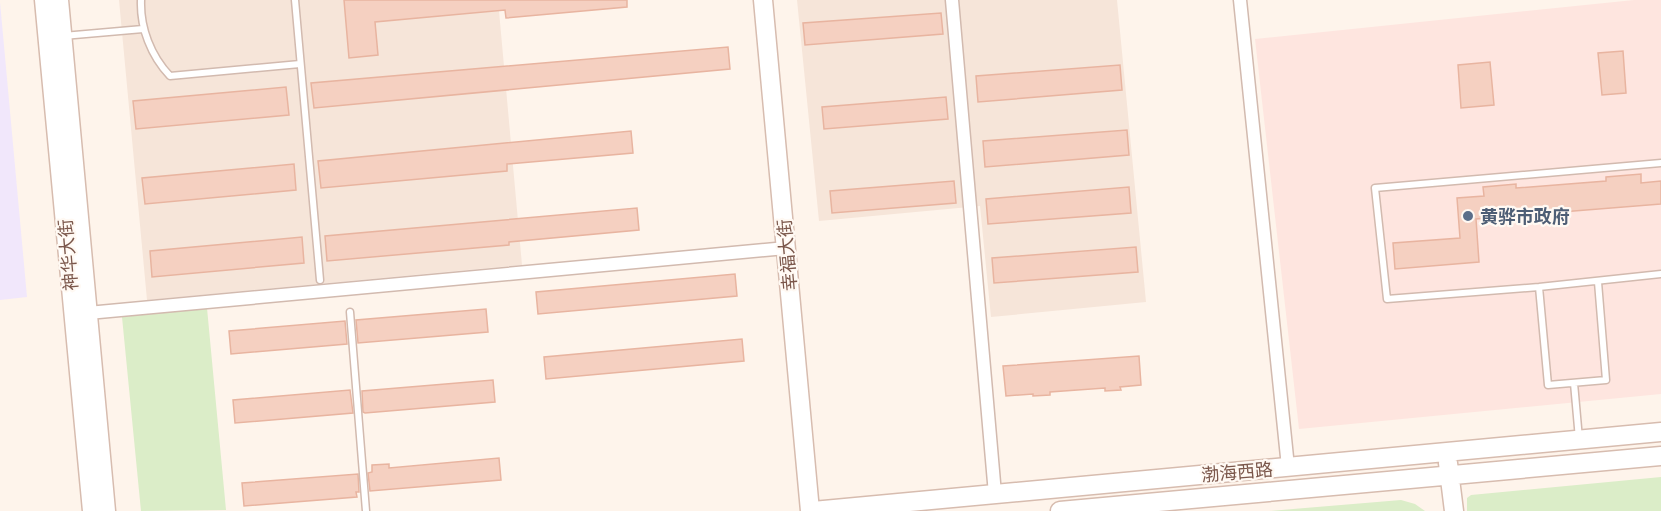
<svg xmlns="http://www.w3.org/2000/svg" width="1661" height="511" font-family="Roboto,'Noto Sans SC',sans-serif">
<rect width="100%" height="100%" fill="#fef4eb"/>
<!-- residential -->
<path fill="#f6e5d9" d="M119,0H498L522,265L147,300Z
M797,0H1117L1146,302L991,317L980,206L819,221Z"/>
<!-- commercial -->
<path fill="#fee5df" d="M1634,0H1661V394L1299,429L1255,39Z"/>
<!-- education -->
<path fill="#f1e7fb" d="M0,2L27,297L0,300Z"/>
<!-- green -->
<path fill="#dbedc8" d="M207,308L226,510L141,511L122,317Z
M1661,477V511H1467V498L1471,495Z
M1401,500L1415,504L1425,511H1269Z"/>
<!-- building -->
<path fill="#f5d0c1" stroke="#e8b4a0" stroke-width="1.5" d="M344,0H627V7L506,18L505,10L375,22L378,55L349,58Z
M941,13L943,34L805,45L803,23Z
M728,47L730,69L314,108L311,83Z
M1623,51L1626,93L1602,95L1598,53Z
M1490,62L1494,105L1461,108L1458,65Z
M1120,65L1122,90L978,102L976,76Z
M286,87L289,115L136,129L133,101Z
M946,97L948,119L824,129L822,107Z
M1127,130L1129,155L985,167L983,141Z
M631,131L633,153L507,164V171L321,188L318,161Z
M294,164L296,190L145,204L142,178Z
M1641,174V183L1661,181V204L1476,219L1479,262L1395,269L1393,243L1460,238L1457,198L1484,196L1483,187L1516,184V188L1606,181V177Z
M954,181L956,203L832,213L830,191Z
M1129,187L1131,213L988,224L986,199Z
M637,208L639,230L509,242V245L327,261L325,236Z
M302,237L304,263L152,277L150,251Z
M1136,247L1138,272L994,283L992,258Z
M735,274L737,296L538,314L536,292Z
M486,309L488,332L358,343L356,320Z
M345,321L347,344L231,354L229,331Z
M742,339L744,361L546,379L544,357Z
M1139,356L1141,385L1120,387L1121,390L1105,391V388L1050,392V395L1033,396V394L1006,396L1003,366Z
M493,380L495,402L365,413L363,412L362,391Z
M350,390L353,413L235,423L233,400Z
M499,458L501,480L370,491L368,473L372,472V465L389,464V468Z
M358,474L359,492H356L357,497L244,506L242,483Z"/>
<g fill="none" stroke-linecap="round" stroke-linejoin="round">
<defs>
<path id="lane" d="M141,0C140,28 151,56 170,76L300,64
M295,0L320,280
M63,36L143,29
M1661,163L1375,188L1387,299L1539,287L1661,274
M1539,287L1548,385L1606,380L1598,282
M350,312L366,511
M1574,383L1579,439"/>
<path id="street" d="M952,0L995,494
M1240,0L1288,467
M88,313L786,248"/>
<path id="secondary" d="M44,0L92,511
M59,0L106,511
M763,0L810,511
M1448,463L1454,511
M813,511L1661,432
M1060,511L1661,456"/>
</defs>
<!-- lane casing -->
<use href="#lane" stroke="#d2baaf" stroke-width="9"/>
<!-- street casing -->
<use href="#street" stroke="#d2baaf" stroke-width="15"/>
<!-- secondary casing -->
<use href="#secondary" stroke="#d7bcaf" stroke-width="21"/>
<!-- lane -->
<use href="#lane" stroke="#fff" stroke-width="6"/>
<!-- street -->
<use href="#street" stroke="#fff" stroke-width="12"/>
<!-- secondary -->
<use href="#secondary" stroke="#fff" stroke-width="18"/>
</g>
<!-- markers -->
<circle fill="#5c6f8a" stroke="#fff9f3" stroke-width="2" cx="1468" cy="216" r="6"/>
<g text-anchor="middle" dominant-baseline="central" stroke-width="4.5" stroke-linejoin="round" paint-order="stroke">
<!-- service labels -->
<g font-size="18" font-weight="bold" fill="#4e5e75" stroke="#fff9f3" text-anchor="start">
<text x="1480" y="216">黄骅市政府</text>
</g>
<!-- street labels -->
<g font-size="18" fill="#7b574b" stroke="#fff9f3">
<text transform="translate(68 255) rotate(-95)">神华大街</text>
<text transform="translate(787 255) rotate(-95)">幸福大街</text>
<text transform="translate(1237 472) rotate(-5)">渤海西路</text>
</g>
</g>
</svg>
